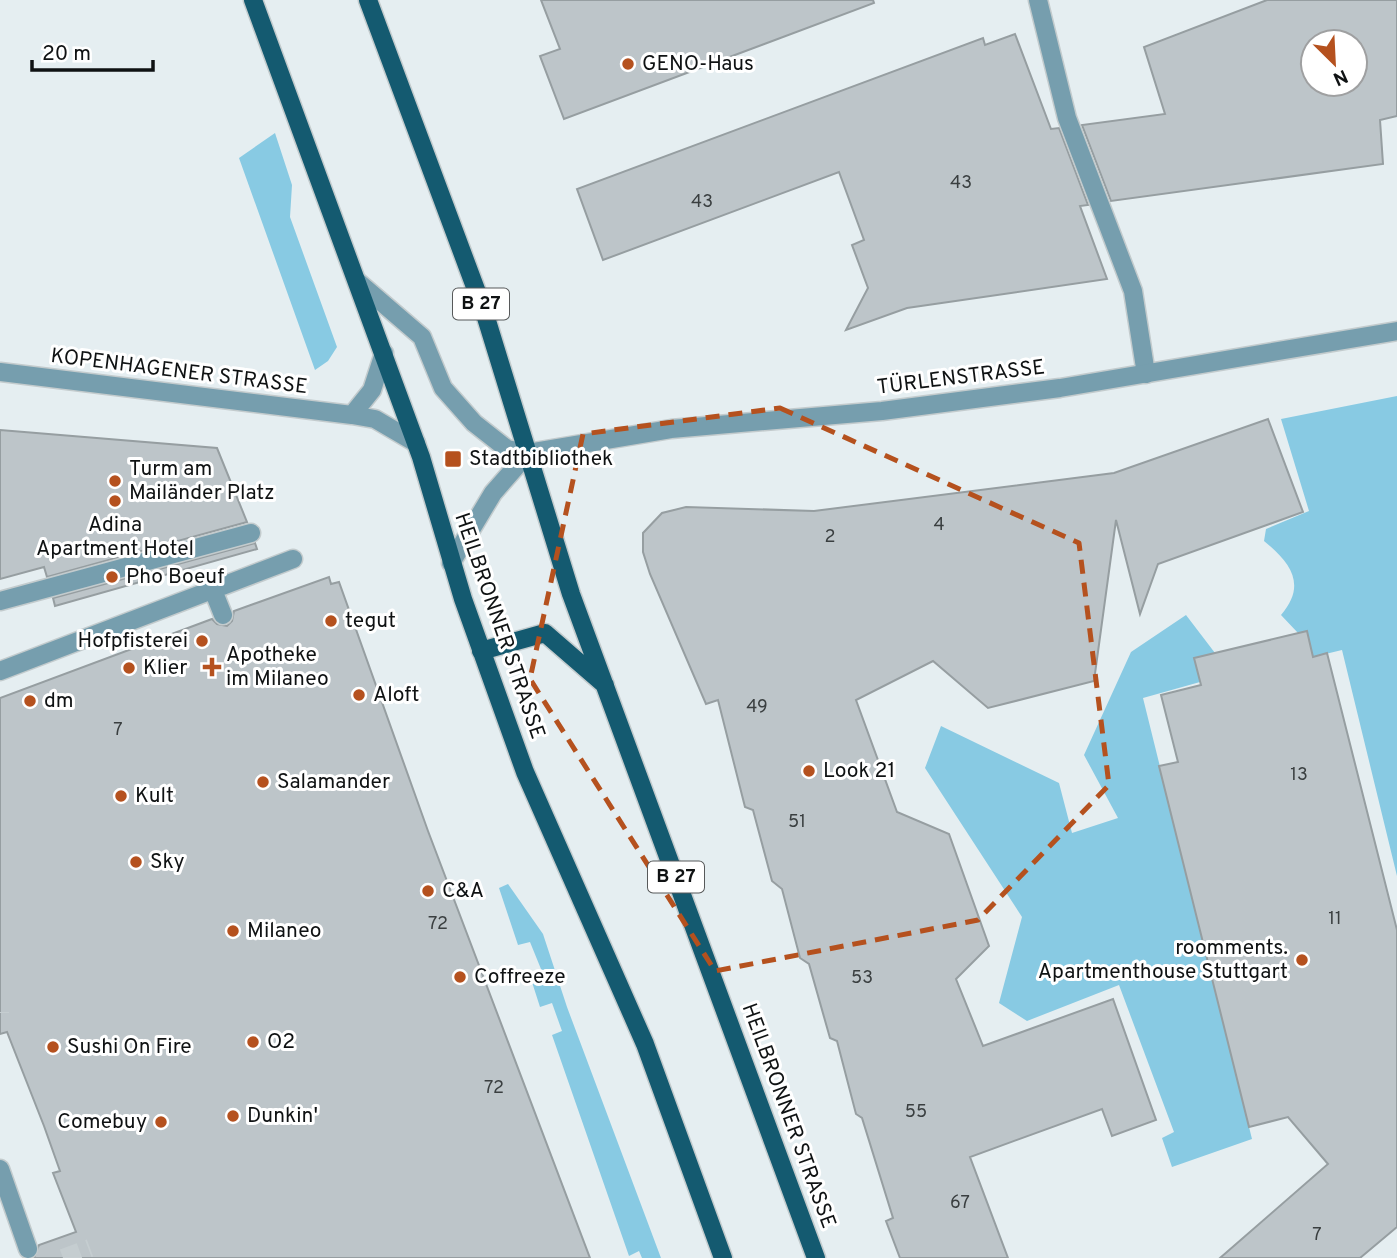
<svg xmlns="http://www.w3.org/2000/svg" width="1397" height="1258" font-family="Overpass,sans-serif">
<rect width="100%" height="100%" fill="#e5eef1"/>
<!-- green -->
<path fill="#88cae3" d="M275,133L292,185L290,217L337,347L328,361L315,370L239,158Z
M1397,396V876L1342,650L1313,657L1307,631L1298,633L1281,615C1307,585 1291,563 1264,541L1266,529L1309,511L1281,419Z
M1186,615L1215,653L1194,658L1200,682L1143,698L1252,1139L1172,1167L1162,1138L1174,1132L1119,985L1027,1021L999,1003L1022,917L925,768L941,726L1059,783L1072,833L1118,818L1084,755L1131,652Z
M508,884L543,934L567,1007L661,1258H642L639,1251L629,1256L552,1035L562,1031L552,1003L540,1007L531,979L543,974L530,942L518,945L499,888Z"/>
<!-- building -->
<path fill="#bdc5c9" stroke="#969ea1" stroke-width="2" fill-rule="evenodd" d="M541,0H873L874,3L564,119L540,56L560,49Z
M1267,0H1397V116L1380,120L1383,164L1111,201L1082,125L1165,114L1144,47ZM1313,42H1355V84H1313Z
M1015,34L1051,129L1059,128L1088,205L1080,206L1107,279L907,308L846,330L868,288L852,245L864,240L839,172L603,260L577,189L983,38L985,45Z
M1268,419L1303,512L1158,564L1140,614L1116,520L1094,681L988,708L933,661L856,700L897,812L949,834L989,946L956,979L983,1046L1113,999L1156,1120L1112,1136L1102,1109L970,1157L1008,1258H900L886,1221L893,1218L862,1118L856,1114L837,1041L830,1038L809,964L800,958L782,889L772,881L753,810L745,807L718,700L706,704L650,574L643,552V533L662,513L686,507L814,511L1114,473Z
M0,430L217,448L247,522L47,577L44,567L0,579Z
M255,543L257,549L55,606L53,598Z
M329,577L331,584L339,582L428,831L590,1258H34L39,1245L76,1232L53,1173L60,1171L44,1126L7,1032L0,1034V698L212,619L217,624L227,626L232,621L234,611Z
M1307,631L1313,657L1327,653L1397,930V1227L1360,1258H1220L1328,1164L1288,1117L1249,1127L1159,766L1178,762L1161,695L1201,685L1194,658Z"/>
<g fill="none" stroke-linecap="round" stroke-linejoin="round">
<!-- pedestrian-tunnel -->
<path stroke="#c5cdd0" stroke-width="18" stroke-dasharray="18 9" stroke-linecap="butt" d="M0,1013V1012
M63,1258L90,1248"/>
<defs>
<path id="pedestrian" d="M213,590L223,615
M0,601L251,533
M0,671L293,559
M0,1169L28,1249"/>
<path id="minor" d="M1038,0L1067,118L1133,291L1146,374
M0,372L352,415L375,419L416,443
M352,415L372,390L384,353"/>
<path id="tertiary" d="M358,282L422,337L443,388L474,423L507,449L528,453L671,429L882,411L1060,388L1397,331
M451,563L493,493L528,453"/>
<path id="primary" d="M253,0L421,457L463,599L525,772L645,1044L723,1258
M368,0L484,311L571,594L816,1258
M481,651L545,633L605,685"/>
</defs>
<!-- pedestrian casing -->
<use href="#pedestrian" stroke="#c3cbcd" stroke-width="21"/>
<!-- minor casing -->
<use href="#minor" stroke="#c3cbcd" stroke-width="21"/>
<!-- tertiary casing -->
<use href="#tertiary" stroke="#c3cbcd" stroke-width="21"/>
<!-- primary casing -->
<use href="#primary" stroke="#c3cbcd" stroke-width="21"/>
<!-- pedestrian -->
<use href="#pedestrian" stroke="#769eae" stroke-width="18"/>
<!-- minor -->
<use href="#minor" stroke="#769eae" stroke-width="18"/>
<!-- tertiary -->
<use href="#tertiary" stroke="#769eae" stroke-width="18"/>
<!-- primary -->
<use href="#primary" stroke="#145a70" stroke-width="18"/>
</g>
<!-- marked area -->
<path fill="none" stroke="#b5511e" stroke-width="5" stroke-dasharray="14 9" stroke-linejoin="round" d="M780,408L1079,543L1109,785L978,920L715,971L530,679L583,434Z"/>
<!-- markers -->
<g fill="#b5511e" stroke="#fff" stroke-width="2.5">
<circle cx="628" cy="64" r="7"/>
<rect x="444" y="450" width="18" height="18" rx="3.5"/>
<circle cx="115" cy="481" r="7"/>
<circle cx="115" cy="501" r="7"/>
<circle cx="112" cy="577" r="7"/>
<circle cx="331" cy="621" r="7"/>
<circle cx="202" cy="641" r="7"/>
<path d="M208.5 656.5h7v7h7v7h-7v7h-7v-7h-7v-7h7z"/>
<circle cx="129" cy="668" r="7"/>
<circle cx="359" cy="695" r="7"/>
<circle cx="30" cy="701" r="7"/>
<circle cx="809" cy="771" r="7"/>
<circle cx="263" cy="782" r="7"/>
<circle cx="121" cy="796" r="7"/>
<circle cx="136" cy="862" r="7"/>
<circle cx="428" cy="891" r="7"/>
<circle cx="233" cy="931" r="7"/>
<circle cx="1302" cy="960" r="7"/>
<circle cx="460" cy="977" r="7"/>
<circle cx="253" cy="1042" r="7"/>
<circle cx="53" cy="1047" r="7"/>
<circle cx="233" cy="1116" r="7"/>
<circle cx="161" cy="1122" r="7"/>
</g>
<g text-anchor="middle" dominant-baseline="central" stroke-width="6" stroke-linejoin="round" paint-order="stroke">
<!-- number labels -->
<g font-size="18" fill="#3a3f40">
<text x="961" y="183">43</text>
<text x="702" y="202">43</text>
<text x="939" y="525">4</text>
<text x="830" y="537">2</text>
<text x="757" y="707">49</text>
<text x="118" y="730">7</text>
<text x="1299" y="775">13</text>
<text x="797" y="822">51</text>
<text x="1335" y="919">11</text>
<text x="438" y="924">72</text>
<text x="862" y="978">53</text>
<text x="494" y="1088">72</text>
<text x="916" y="1112">55</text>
<text x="960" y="1203">67</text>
<text x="1317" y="1235">7</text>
</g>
<!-- shield labels -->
<g fill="#fff" stroke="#57595a" stroke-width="2">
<rect x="453" y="288.5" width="56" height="31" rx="5"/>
<rect x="648" y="861.5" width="56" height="31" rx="5"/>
</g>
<g font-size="19" font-weight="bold" fill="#0f1213">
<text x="481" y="304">B 27</text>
<text x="676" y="877">B 27</text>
</g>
<!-- poi labels -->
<g font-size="21" fill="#0f1213" stroke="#fff" text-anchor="start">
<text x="642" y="64">GENO-Haus</text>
<text x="469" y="459">Stadtbibliothek</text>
<text x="129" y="469">Turm am<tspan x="129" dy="24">Mailänder Platz</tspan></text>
<text x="115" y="525" text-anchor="middle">Adina<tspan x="115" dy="24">Apartment Hotel</tspan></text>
<text x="126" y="577">Pho Boeuf</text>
<text x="345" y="621">tegut</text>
<text x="188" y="641" text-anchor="end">Hofpfisterei</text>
<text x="226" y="655">Apotheke<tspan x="226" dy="24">im Milaneo</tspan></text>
<text x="143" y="668">Klier</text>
<text x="373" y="695">Aloft</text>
<text x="44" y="701">dm</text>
<text x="823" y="771">Look 21</text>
<text x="277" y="782">Salamander</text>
<text x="135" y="796">Kult</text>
<text x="150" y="862">Sky</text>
<text x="442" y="891">C&amp;A</text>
<text x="247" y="931">Milaneo</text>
<text x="1288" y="948" text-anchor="end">roomments.<tspan x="1288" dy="24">Apartmenthouse Stuttgart</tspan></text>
<text x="474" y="977">Coffreeze</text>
<text x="267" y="1042">O2</text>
<text x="67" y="1047">Sushi On Fire</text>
<text x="247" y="1116">Dunkin'</text>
<text x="147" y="1122" text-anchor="end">Comebuy</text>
</g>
<!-- street labels -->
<g font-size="21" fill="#0f1213" stroke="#fff">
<text transform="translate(179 372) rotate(7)">KOPENHAGENER STRASSE</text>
<text transform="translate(961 378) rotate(-7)">TÜRLENSTRASSE</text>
<text transform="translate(499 626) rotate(71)">HEILBRONNER STRASSE</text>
<text transform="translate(788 1116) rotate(70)">HEILBRONNER STRASSE</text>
</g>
</g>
<!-- north arrow -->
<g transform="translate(1334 63) rotate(156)"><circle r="33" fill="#ffffff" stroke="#9fa0a1" stroke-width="2"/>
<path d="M0-5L12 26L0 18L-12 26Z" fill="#b5511e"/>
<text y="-10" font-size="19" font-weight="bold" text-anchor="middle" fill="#0f1213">N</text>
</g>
<!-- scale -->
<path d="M32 60v10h121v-10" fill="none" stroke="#0f1213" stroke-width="3.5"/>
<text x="42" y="60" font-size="21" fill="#0f1213" stroke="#ffffff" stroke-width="5" paint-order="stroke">20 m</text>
</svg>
